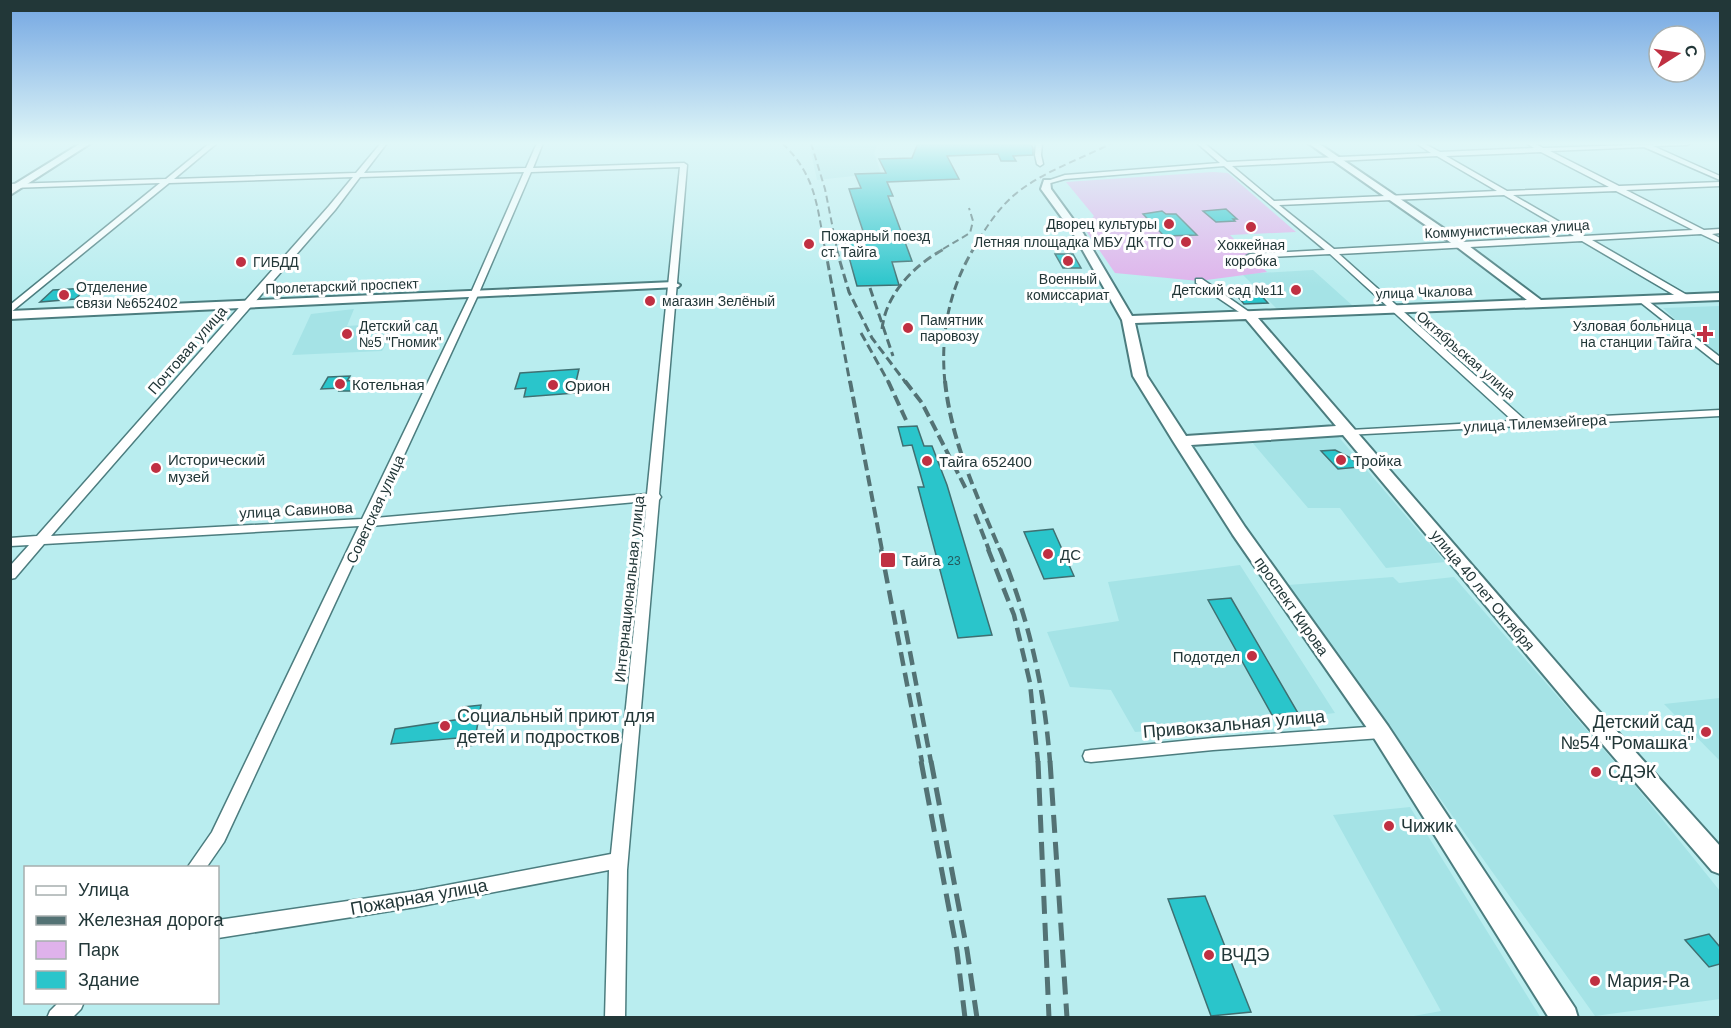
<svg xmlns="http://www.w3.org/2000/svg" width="1731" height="1028" font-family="Helvetica,sans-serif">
<rect width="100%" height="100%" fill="#b9edef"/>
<!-- built -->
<path fill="#a5e3e6" d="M809,143H878L874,153L881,173L817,180Z
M1313,270L1353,306L1277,309L1242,274Z
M1720,306V361L1663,308Z
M354,309L347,326L393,323L396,327L382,351L292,355L311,314Z
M1337,435L1445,562L1386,568L1340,508H1308L1251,441Z
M1240,565L1335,713L1242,724L1135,732L1111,690L1070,687L1047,632L1119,621L1108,582Z
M1393,577L1399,583L1454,577L1637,788L1720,891V999L1595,1016L1288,585Z
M1720,698V761L1664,704Z
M1410,807L1536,1010L1540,1017H1408L1441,1011L1333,815Z"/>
<!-- green -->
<path fill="#dfb2eb" d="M1213,172L1228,173L1296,232L1230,235L1267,272L1199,281L1115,273L1084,228L1094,216L1066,182Z"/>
<!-- building -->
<path fill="#2ac5cb" stroke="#3f7072" stroke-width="1.5" d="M918,143H1030L1033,148V155L1013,156L1016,161H1001L998,154L947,156L959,179L887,182L893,196H888L912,261L892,262L899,285L857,286L842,232L863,231L849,189L861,188L855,174L886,173L879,159L912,158Z
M1226,209L1237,219H1233L1235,221L1216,222L1203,211Z
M1162,211L1166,214H1176L1197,235L1164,236L1143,214Z
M1055,254H1073L1081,268H1063Z
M87,288L75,299L40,302L53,290Z
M1257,291L1268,303L1244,304L1234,292Z
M579,369L576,382L590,381L588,392L524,397L526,388L515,389L520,373Z
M350,376L347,381L359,380L353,391H339L341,388L321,389L328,377Z
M917,426L924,446H932L947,485L992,635L958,638L918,487H924L912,445L903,446L898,427Z
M1335,450L1351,458L1360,467L1338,469L1321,451Z
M1053,529L1074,576L1044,579L1024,532Z
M1231,598L1298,713L1272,715L1208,600Z
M481,705L474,745L455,748L457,738L391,744L395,729L461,719L463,707Z
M1205,896L1251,1012L1211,1016L1168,899Z
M1709,934L1720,947V964L1709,967L1685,940Z"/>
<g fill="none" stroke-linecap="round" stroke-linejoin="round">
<defs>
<path id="street" d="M210,143H217L174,179L356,173L381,143H387L364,173L526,168L537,143H543L533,168L684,163L687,165L659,494L661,497L659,500L627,870L625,1018H605L609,870L416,907L218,938V920L416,891L611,854L647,501L371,526L224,842L206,868H187L212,832L359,526L44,544L15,578L10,579V566L29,545L10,546V538L37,536L329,206L353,177L169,183L10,313V305L160,183L10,188V184L166,179ZM680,167L647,494L375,518L478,295L531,172ZM524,172L470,295L362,519L51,536L335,210L360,177Z
M1036,143H1042L1041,155L1043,164L1040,166L1037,164L1035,155Z
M1197,143H1204L1227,162L1431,153L1416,143H1423L1440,152L1534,148L1526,143H1534L1543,148L1690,143L1687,145L1653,146L1720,176V180L1644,147L1550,151L1619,186L1720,182V186L1626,190L1704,230L1720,229V233L1712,234L1720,238V243L1701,234L1592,240L1687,295V299H1681L1582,241L1339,254L1525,420L1720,410V416L1346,435L1345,433L1350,430L1513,421L1330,254L1247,258L1246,256L1250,254L1325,250L1224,166L1065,179L1047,184L1044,182L1065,175L1220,163ZM1541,152L1609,187L1507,191L1446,156ZM1437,156L1497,191L1274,201L1232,166ZM1616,191L1693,230L1584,236L1513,195ZM1504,195L1574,236L1334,249L1279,205Z
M1196,279H1202L1252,314L1248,317L1245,316L1196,283Z
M1643,297L1720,357V364L1717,363L1640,302V298Z
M1381,726L1386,728L1389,732L1386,736L1381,738L1213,750L1091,762L1085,761L1083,756L1085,751L1091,750L1213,738Z
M59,1002H84L81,1009L72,1018H47L50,1011Z"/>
<path id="secondary" d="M81,143H91L10,195V187Z
M1308,143H1318L1465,243L1541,300L1720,293V300L1258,318L1588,699L1720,846V874L1712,871L1574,711L1343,435L1191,445L1245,527L1388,726L1575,1008L1578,1018H1549L1374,738L1233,535L1173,441L1133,376L1122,320L1073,233L1041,189L1044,180H1050L1051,189L1083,233L1132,316L1527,300L1457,247ZM1246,319L1336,426L1186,436L1147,376L1135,323Z
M674,282L680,285L678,287L10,319V311Z"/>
</defs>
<!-- street casing -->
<use href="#street" stroke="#4c7d7f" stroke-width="3"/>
<!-- secondary casing -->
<use href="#secondary" stroke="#4c7d7f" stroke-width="4"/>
<!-- street -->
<use href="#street" fill="#fff" fill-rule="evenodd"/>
<!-- secondary -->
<use href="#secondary" fill="#fff" fill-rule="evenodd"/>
<!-- rail-far4 -->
<path stroke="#537274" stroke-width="2" stroke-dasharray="7 4" stroke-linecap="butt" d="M782,143C816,175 817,206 825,249
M811,143L825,189L837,249
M943,249L970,233L973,221L969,208
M973,249C984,231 996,211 1013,196C1041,172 1079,160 1112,143"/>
<!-- rail-far3 -->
<path stroke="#537274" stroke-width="3" stroke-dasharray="9 4.5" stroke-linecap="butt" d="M825,248L850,383
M836,248L849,292L872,338L906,383
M870,288L893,356
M882,329C886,293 915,264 946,248
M861,333L889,383
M945,383C940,335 949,289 974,248"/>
<!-- rail-far2 -->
<path stroke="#537274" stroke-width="4" stroke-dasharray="11 5" stroke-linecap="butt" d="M850,381L882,550
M888,381L906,420
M905,381L922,403L966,489
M945,381C951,441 977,496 1000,550
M975,514L989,550"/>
<!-- rail-far1 -->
<path stroke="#537274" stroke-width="4.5" stroke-dasharray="14 7" stroke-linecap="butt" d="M881,549L922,762
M988,549L1014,615L1030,683L1038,762
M1000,549C1029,620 1044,685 1050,762
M902,610L931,762"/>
<!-- rail -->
<path stroke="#537274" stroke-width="5" stroke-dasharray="18 9" stroke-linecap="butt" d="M921,761L957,951L965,1018
M931,761L967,950L977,1018
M1038,761L1049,1018
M1050,761L1067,1018"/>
</g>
<!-- sky -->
<linearGradient id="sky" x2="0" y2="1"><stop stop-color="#73a6e2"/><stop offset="0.5" stop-color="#e0f7f8"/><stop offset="1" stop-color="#e0f7f8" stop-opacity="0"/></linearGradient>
<rect width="1731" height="287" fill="url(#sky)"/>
<!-- markers -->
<g fill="#c03042" stroke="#fff" stroke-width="2">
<circle cx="1169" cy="224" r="6"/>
<circle cx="1251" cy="227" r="6"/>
<circle cx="1186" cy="242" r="6"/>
<circle cx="809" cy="244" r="6"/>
<circle cx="1068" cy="261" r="6"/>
<circle cx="241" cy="262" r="6"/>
<circle cx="1296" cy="290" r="6"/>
<circle cx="64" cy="295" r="6"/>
<circle cx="650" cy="301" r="6"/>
<circle cx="908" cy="328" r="6"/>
<circle cx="347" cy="334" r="6"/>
<path d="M1702 325h6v6h6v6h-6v6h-6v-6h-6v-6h6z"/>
<circle cx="340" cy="384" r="6"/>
<circle cx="553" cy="385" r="6"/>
<circle cx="1341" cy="460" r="6"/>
<circle cx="927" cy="461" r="6"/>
<circle cx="156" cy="468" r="6"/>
<circle cx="1048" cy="554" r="6"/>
<rect x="880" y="552" width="16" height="16" rx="3"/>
<circle cx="1252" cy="656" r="6"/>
<circle cx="445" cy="726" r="6"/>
<circle cx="1706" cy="732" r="6"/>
<circle cx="1596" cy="772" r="6"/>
<circle cx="1389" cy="826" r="6"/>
<circle cx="1209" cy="955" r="6"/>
<circle cx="1595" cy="981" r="6"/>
</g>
<g text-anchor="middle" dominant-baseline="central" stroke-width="6" stroke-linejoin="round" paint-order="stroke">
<!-- number labels -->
<g font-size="12" fill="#245a5d">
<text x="954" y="561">23</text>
</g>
<!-- far-poi labels -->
<g font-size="14" fill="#223738" stroke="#fff" text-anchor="start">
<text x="1157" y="224" text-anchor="end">Дворец культуры</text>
<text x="821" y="236">Пожарный поезд<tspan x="821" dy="16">ст. Тайга</tspan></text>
<text x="1174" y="242" text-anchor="end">Летняя площадка МБУ ДК ТГО</text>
<text x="1251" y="245" text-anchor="middle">Хоккейная<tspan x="1251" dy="16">коробка</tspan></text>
<text x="253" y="262">ГИБДД</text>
<text x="1068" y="279" text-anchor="middle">Военный<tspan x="1068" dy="16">комиссариат</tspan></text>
<text x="76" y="287">Отделение<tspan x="76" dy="16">связи №652402</tspan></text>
<text x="1284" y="290" text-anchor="end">Детский сад №11</text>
<text x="662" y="301">магазин Зелёный</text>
<text x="920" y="320">Памятник<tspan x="920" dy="16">паровозу</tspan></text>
<text x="359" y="326">Детский сад<tspan x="359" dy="16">№5 "Гномик"</tspan></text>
<text x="1692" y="326" text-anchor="end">Узловая больница<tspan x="1692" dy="16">на станции Тайга</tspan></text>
</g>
<!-- far-street labels -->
<g font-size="14" fill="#223738" stroke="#fff">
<text transform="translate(1507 229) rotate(-3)">Коммунистическая улица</text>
<text transform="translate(342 286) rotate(-2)">Пролетарский проспект</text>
<text transform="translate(1424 292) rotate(-2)">улица Чкалова</text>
<text transform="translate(1466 355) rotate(41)">Октябрьская улица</text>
</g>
<!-- street labels -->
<g font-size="15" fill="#223738" stroke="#fff">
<text transform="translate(187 350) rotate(-49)">Почтовая улица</text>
<text transform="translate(1535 423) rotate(-3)">улица Тилемзейгера</text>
<text transform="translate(375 509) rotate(-65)">Советская улица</text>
<text transform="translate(296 510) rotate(-3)">улица Савинова</text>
<text transform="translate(629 589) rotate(-84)">Интернациональная улица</text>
<text transform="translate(1483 590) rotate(50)">улица 40 лет Октября</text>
<text transform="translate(1292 606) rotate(55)">проспект Кирова</text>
</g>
<!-- poi labels -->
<g font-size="15" fill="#223738" stroke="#fff" text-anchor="start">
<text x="352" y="384">Котельная</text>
<text x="565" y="385">Орион</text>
<text x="168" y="459">Исторический<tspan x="168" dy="17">музей</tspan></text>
<text x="1353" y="460">Тройка</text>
<text x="939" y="461">Тайга 652400</text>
<text x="1060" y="554">ДС</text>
<text x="902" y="560">Тайга</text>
<text x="1240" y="656" text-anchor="end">Подотдел</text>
</g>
<!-- near-poi labels -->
<g font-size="18" fill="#223738" stroke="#fff" text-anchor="start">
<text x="457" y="716">Социальный приют для<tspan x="457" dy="21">детей и подростков</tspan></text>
<text x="1694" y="722" text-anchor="end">Детский сад<tspan x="1694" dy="21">№54 "Ромашка"</tspan></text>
<text x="1608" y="772">СДЭК</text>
<text x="1401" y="826">Чижик</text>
<text x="1221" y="955">ВЧДЭ</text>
<text x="1607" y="981">Мария-Ра</text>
</g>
<!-- near-street labels -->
<g font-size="18" fill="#223738" stroke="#fff">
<text transform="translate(1234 724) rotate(-5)">Привокзальная улица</text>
<text transform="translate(419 897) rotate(-10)">Пожарная улица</text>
</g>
</g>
<!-- border -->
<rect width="1731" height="1028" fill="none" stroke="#223738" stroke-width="24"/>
<!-- legend -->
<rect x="24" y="866" width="195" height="138" fill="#ffffff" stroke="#a7afaf" stroke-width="1.5"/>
<rect x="36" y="886" width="30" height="9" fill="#ffffff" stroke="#a7afaf" stroke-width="1.5"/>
<text x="78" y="896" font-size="18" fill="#223738">Улица</text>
<rect x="36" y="916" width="30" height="9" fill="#537274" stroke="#a7afaf" stroke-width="1.5"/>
<text x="78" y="926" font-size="18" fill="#223738">Железная дорога</text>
<rect x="36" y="941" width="30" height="18" fill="#dfb2eb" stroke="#a7afaf" stroke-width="1.5"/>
<text x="78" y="956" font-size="18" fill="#223738">Парк</text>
<rect x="36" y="971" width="30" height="18" fill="#2ac5cb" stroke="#a7afaf" stroke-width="1.5"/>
<text x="78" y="986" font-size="18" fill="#223738">Здание</text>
<!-- north arrow -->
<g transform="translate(1677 54) rotate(78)"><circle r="28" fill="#ffffff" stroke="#a7afaf" stroke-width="1.5"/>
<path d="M0-4.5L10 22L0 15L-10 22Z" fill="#c03042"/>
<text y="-9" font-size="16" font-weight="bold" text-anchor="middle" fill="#223738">С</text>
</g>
</svg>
